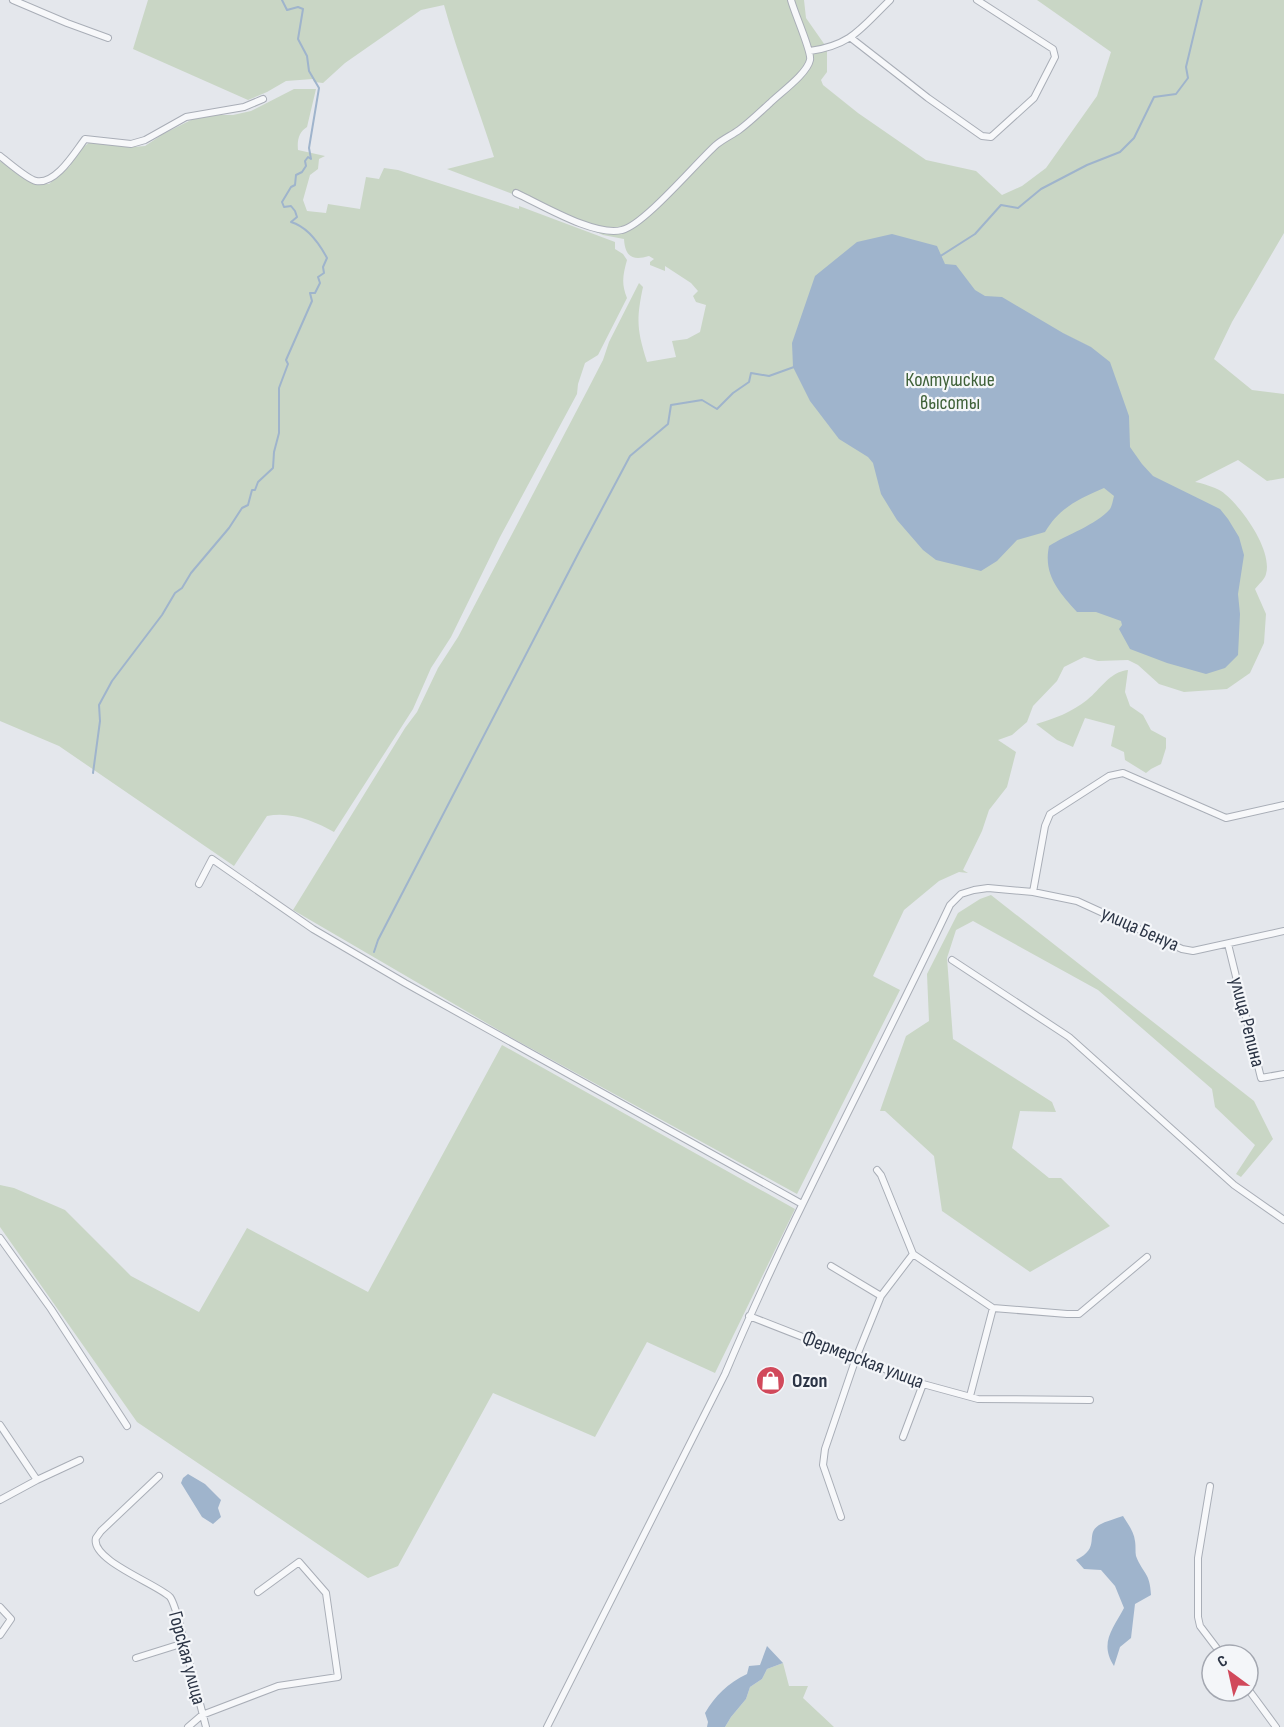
<svg xmlns="http://www.w3.org/2000/svg" width="1284" height="1727" font-family="'Sofia Sans Condensed',sans-serif">
<rect width="100%" height="100%" fill="#e4e7ec"/>
<!-- green -->
<path fill="#c9d6c5" d="M148,0H804L806,18L827,48V72L821,80L823,85L858,113L926,160L976,171L1002,195L1022,186L1046,168L1097,96L1111,52L1037,0H1284V233L1232,322L1214,359L1252,390L1284,394V478L1267,481L1238,460L1195,482C1202,483 1214,487 1221,491C1240,504 1273,550 1266,574C1265,579 1258,585 1255,589L1266,614L1264,643L1250,673L1227,689L1184,692L1159,684L1138,665L1128,660L1098,661L1084,657L1064,667L1057,681L1033,706L1027,722L1012,735L998,740L1016,752L1007,787L989,810L982,831L963,870L968,873L959,872L939,881L904,910L873,976L900,990L797,1194L514,1039L293,910L405,728L417,712L438,668L458,637L587,391L603,360L609,342L639,283L643,287C636,320 637,330 647,362L676,357L672,341L687,339L700,332L706,305L696,302L693,296L698,291L691,283L665,266V271L650,265V262L654,259L649,256C633,261 625,257 624,239L603,235L526,199L447,169L494,157C478,106 458,56 444,5L421,10L345,63L323,83L314,82L313,79L286,81L267,92L248,100L133,49Z
M294,89H316L307,127C299,132 297,140 298,150L325,156L319,159L318,169L310,175L303,200L307,211L326,213L328,204L360,209L366,177L379,179L384,168L398,170L519,209V206L615,242V249L623,254L627,260C623,275 621,283 627,298L598,355L585,363L578,384L577,394L500,537L451,637L431,668L413,709L334,832C315,821 290,811 267,816L234,866L59,746L0,721V161L35,184H49L70,166L78,151L90,142L133,147L145,146L163,134L193,119L212,115H233L251,111Z
M1128,670L1125,692L1130,706L1143,715L1151,730L1166,738V748L1161,764L1151,769L1146,773L1125,760L1124,752L1111,746L1115,726L1085,718L1073,747L1057,740L1036,724C1054,719 1072,712 1087,700C1101,689 1109,672 1128,670Z
M991,895L1254,1101L1273,1139L1241,1177L1236,1174L1255,1145L1215,1107L1212,1089L1098,990L973,921L956,930L947,958L953,1039L1052,1102L1056,1112L1020,1111L1012,1148L1049,1178H1061L1110,1226L1030,1272L942,1211L934,1156L885,1111H880L906,1036L929,1021L927,974L958,913L980,899Z
M502,1045L795,1209L715,1373L647,1342L595,1437L493,1393L398,1566L368,1578L137,1422L0,1227V1185L14,1188L65,1210L131,1276L199,1312L247,1228L368,1292Z
M783,1663L789,1686H808L803,1698L834,1727H725L731,1717L746,1699L750,1687L762,1679L767,1669Z"/>
<!-- water -->
<path fill="#9fb4cc" d="M892,234L937,246L945,264L956,265L975,290L985,296L1002,297L1063,333L1091,347L1110,362L1129,416L1130,447L1142,464L1153,476L1220,509L1228,519L1239,537L1244,555L1238,594L1240,614L1238,655L1225,668L1206,674L1167,663L1130,649L1119,629L1122,625L1121,621L1096,612H1077C1059,592 1043,575 1049,546C1066,535 1096,525 1110,509C1112,506 1113,500 1114,496L1104,488C1079,499 1060,507 1045,532L1017,540L997,561L981,571L936,560L923,550L897,520L881,494L873,463L868,457L839,439L810,401L793,367L792,343L815,276L857,242Z
M188,1474L205,1484L221,1500L218,1508L221,1517L213,1524L202,1517L181,1483L183,1478Z
M1123,1516C1128,1524 1134,1532 1135,1541C1136,1547 1135,1551 1136,1556C1143,1574 1150,1572 1151,1595L1135,1604L1131,1638L1120,1647L1114,1666C1099,1643 1113,1629 1124,1608L1115,1586L1101,1570L1084,1569L1076,1560C1102,1547 1084,1535 1099,1525C1106,1521 1115,1519 1123,1516Z
M767,1646L783,1663L767,1669L762,1679L750,1687L746,1699L731,1717L725,1727H707L708,1722L705,1713C715,1696 728,1683 747,1674L749,1666L760,1665Z"/>
<g fill="none" stroke-linecap="round" stroke-linejoin="round">
<!-- stream -->
<path stroke="#9fb4cc" stroke-width="2" d="M939,257L975,234L1001,205L1018,208L1041,189L1087,165L1120,152L1134,138L1154,97L1176,94L1188,78L1186,67L1202,0
M93,773L100,721L99,705L112,681L162,615L175,593L182,588L191,573L229,528L242,508L248,505L252,490H255L258,482L273,468L274,452L279,433V388L288,364L286,360L312,301L310,293H315L320,283L318,277L324,273L323,267L327,258C319,243 308,227 291,222L297,217L295,211L291,206L284,207L282,202L291,187L295,185L296,175L302,172L306,166L305,161L308,157L311,159L309,148L319,88L309,71L307,56L298,39L303,9L298,7L287,10L282,0
M374,952L378,940L579,552L630,456L668,424L671,405L702,400L717,409L733,393L749,382L751,373L769,376L794,367"/>
<defs>
<path id="minor" d="M13,0L67,23L108,38
M851,38L928,98L982,136L991,137L1034,98L1055,57L1053,49L977,0
M810,51C852,45 861,28 890,0
M0,156C8,162 27,179 36,181C56,185 75,152 85,139L131,144L145,140L186,117L244,107L263,99
M516,193C542,205 595,237 622,230C644,225 696,163 716,145C723,139 732,135 739,130C750,122 760,112 770,103C780,93 807,74 810,60C812,52 794,12 791,0
M199,884L212,859L313,929L405,983L802,1204
M1033,892L1045,826L1050,814L1109,776L1123,773L1226,818L1284,805
M1228,944L1261,1078L1284,1074
M952,960L1069,1037L1234,1185L1284,1220
M877,1170L881,1175L913,1254
M0,1238L51,1309L127,1426
M913,1254L993,1308L1067,1314H1079L1147,1257
M831,1266L881,1296
M749,1316L923,1384L978,1399L1090,1400
M970,1396L993,1308
M0,1425L37,1480
M903,1437L923,1384
M159,1476L101,1531C101,1531 96,1538 96,1538C90,1560 157,1584 170,1597C173,1601 175,1609 177,1614L206,1727
M1210,1486L1198,1558V1617L1200,1626L1222,1655
M0,1500L37,1480L80,1460
M841,1517L823,1465L825,1449L856,1358L881,1296L913,1254
M0,1607L11,1619L0,1635
M136,1658L184,1643
M1248,1689L1276,1727
M188,1727L202,1715L278,1686L338,1677L326,1593L299,1562L258,1592
M547,1727L725,1374C792,1214 876,1062 950,905L961,894L974,890L988,888L1033,892L1077,901L1182,949L1193,951L1284,931"/>
</defs>
<!-- minor casing -->
<use href="#minor" stroke="#a9aeb7" stroke-width="8"/>
<!-- minor -->
<use href="#minor" stroke="#f7f8fa" stroke-width="6"/>
</g>
<!-- icons -->
<defs>
<symbol id="shop-disc" viewBox="-11 -11 22 22"><circle r="9.5" fill="#d1495b" stroke="#f4f6f9"/><path d="M-5-2.5h2.3a2.7 3.5 0 0 1 5.4 0H5L5.5 6h-11ZM-1.5-2.5h3a1.5 2.3 0 0 0-3 0Z" fill="#fff"/></symbol>
</defs>
<g fill-rule="evenodd">
<use href="#shop-disc" x="754" y="1364" width="33" height="33"/>
</g>
<g text-anchor="middle" dominant-baseline="central" stroke-width="4.5" stroke-linejoin="round" paint-order="stroke">
<!-- park labels -->
<g font-size="20" fill="#3f6138" stroke="#f4f6f9">
<text x="950" y="380">Колтушские<tspan x="950" dy="23">высоты</tspan></text>
</g>
<!-- street labels -->
<g font-size="20" fill="#2b3445" stroke="#f4f6f9">
<text transform="translate(1140 929) rotate(24)">улица Бенуа</text>
<text transform="translate(1247 1022) rotate(76)">улица Репина</text>
<text transform="translate(863 1360) rotate(21)">Фермерская улица</text>
<text transform="translate(187 1658) rotate(75)">Горская улица</text>
</g>
<!-- poi labels -->
<g font-size="20" font-weight="bold" fill="#2b3445" stroke="#f4f6f9" text-anchor="start">
<text x="792" y="1381">Ozon</text>
</g>
</g>
<!-- north arrow -->
<g transform="translate(1230 1673) rotate(327)"><circle r="28" fill="#f4f6f9" stroke="#a4a8b1" stroke-width="1.5"/>
<path d="M0-4.5L10 22L0 15L-10 22Z" fill="#d1495b"/>
<text y="-9" font-size="16" font-weight="bold" text-anchor="middle" fill="#2b3445">С</text>
</g>
</svg>
